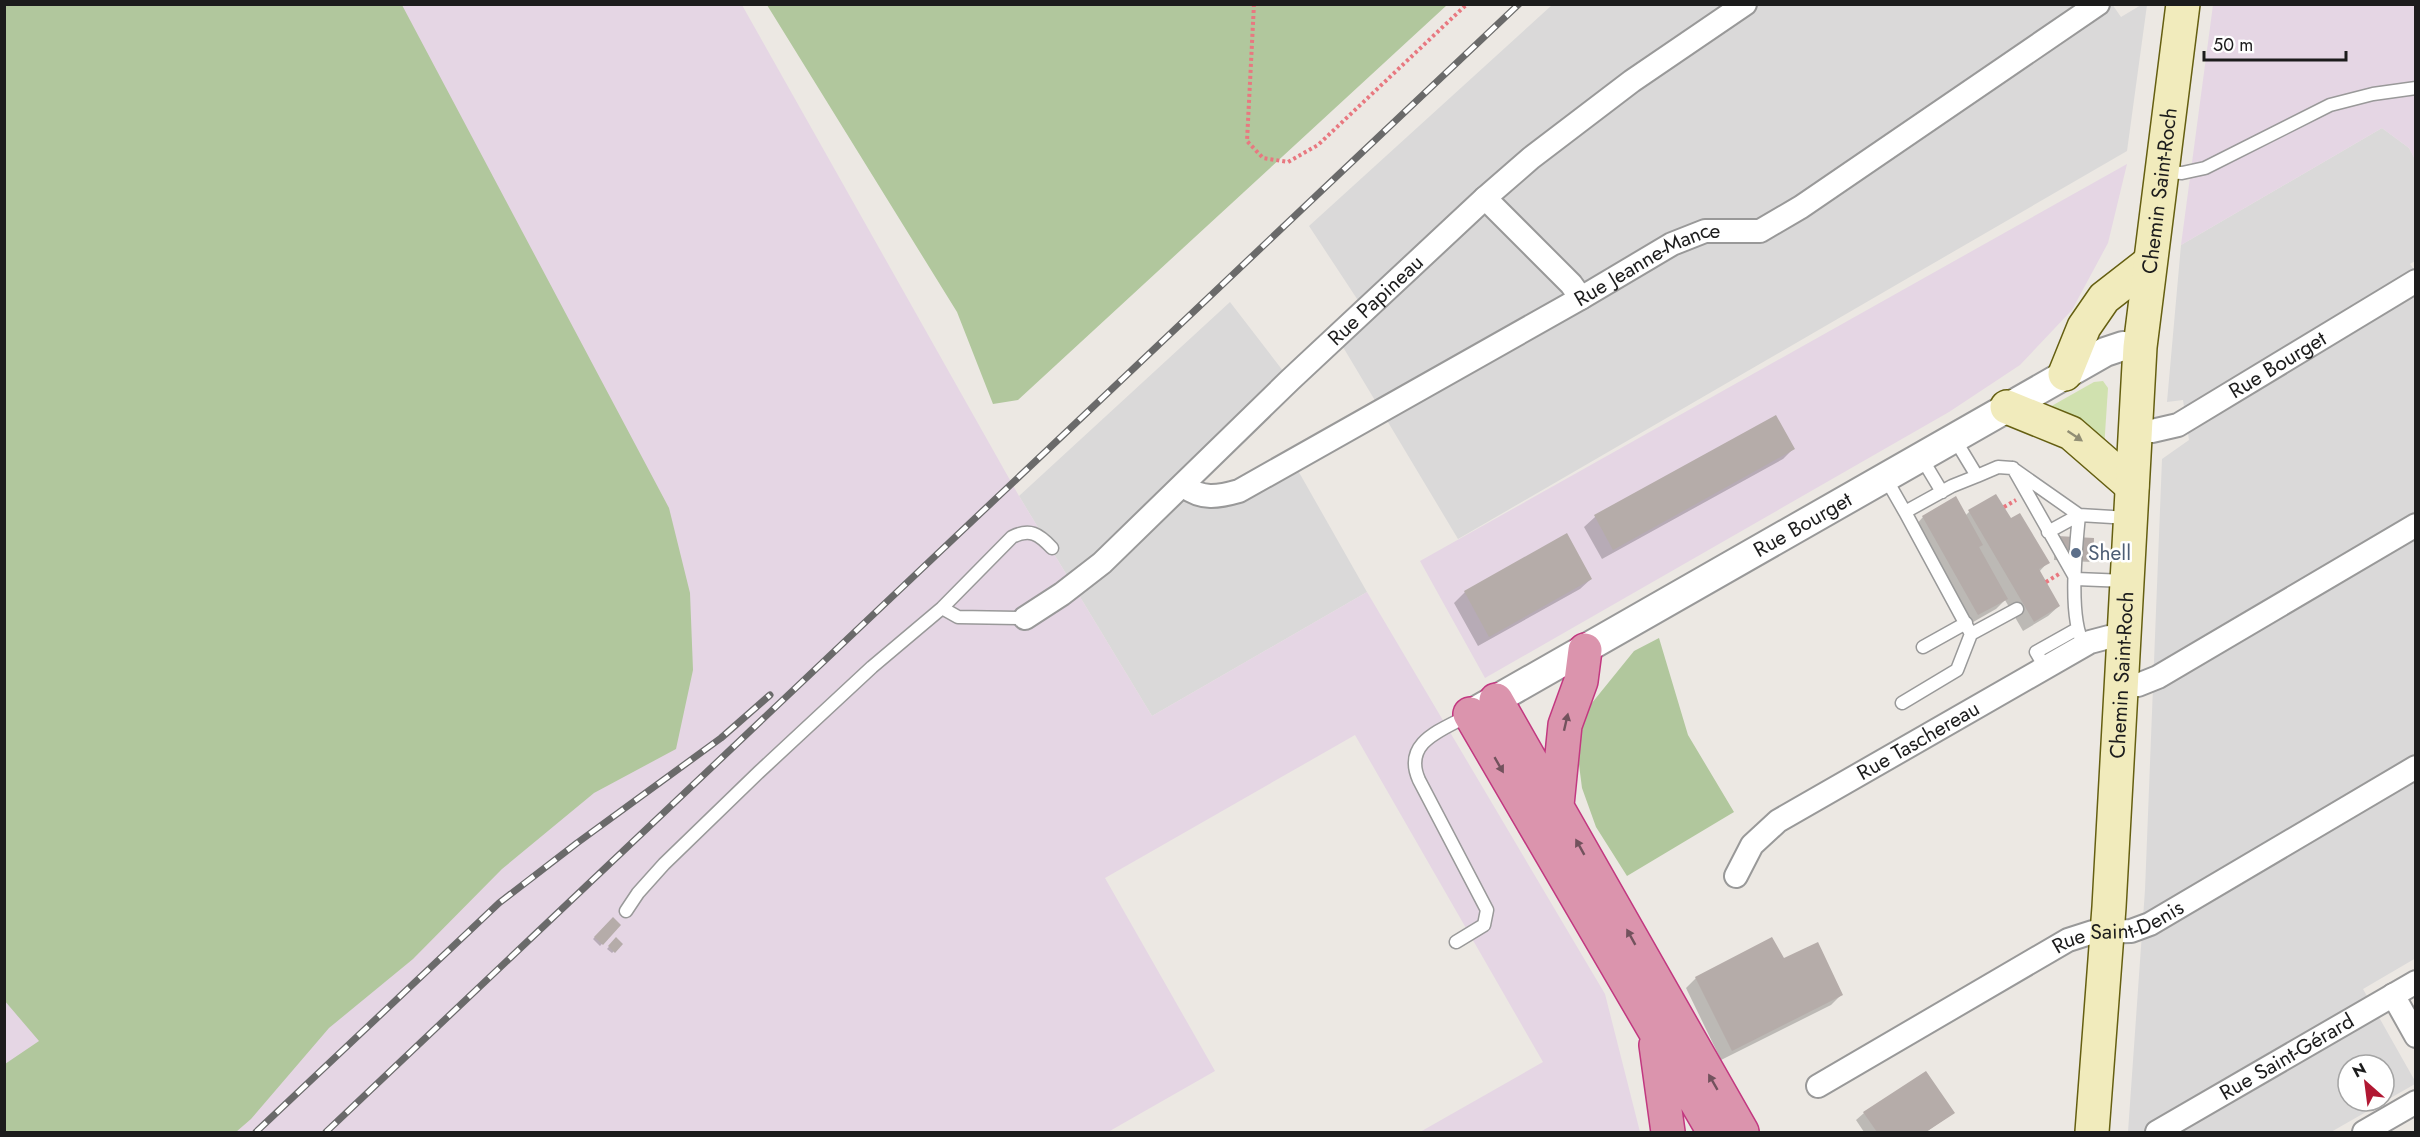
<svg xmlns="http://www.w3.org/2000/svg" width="2420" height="1137" font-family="Jost,sans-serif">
<rect width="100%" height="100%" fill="#ece8e3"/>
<!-- residential -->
<path fill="#dad9d9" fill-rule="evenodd" d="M2112,4L2121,17L2141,5H2147L2127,151L1458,539L1337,337L1365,311L1309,226L1552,5Z
M2382,128L2409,148L2416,161L2415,261L2410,264L2416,272V958L2363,989L2415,1081V1084L2331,1132H2128L2145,890L2162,459L2189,440L2183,400L2167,402L2181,245ZM2348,1065H2384V1101H2348Z
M1230,302L1290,380L1184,486L1218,500L1292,460L1367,592L1152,716L1019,496Z"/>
<!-- industrial -->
<path fill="#e5d6e4" d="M5,4L742,5L1019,496L1152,716L1367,592L1605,994L1640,1132H1420L1543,1062L1355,735L1105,878L1215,1071L1108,1132H5Z
M2213,5H2415V160L2409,148L2382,128L2181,245Z
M2127,164L2108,243L2072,310L2020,365L1949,412L1485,678L1420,561Z"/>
<!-- grass -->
<path fill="#d0e1af" d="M2103,381L2108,388L2104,449L2048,408L2094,382Z"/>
<!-- forest -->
<path fill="#b1c79d" d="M5,4L402,5L669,508L690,593L693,670L676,749L594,793L502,869L413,959L329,1028L251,1119L236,1132H5V1064L39,1041L4,1000Z
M767,5H1447L1018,400L993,404L957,312Z
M1659,638L1688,735L1734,812L1627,876L1596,827L1582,788L1577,749L1583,714L1634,651Z"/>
<!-- shadow -->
<path fill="#0003" d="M1775,417L1793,449L1783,459L1602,559L1584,527L1595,517Z
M1969,512L2010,520L2048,562L2039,572L2059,606L2048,616L2023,631L2005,600L1996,609L1968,625L1913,528L1923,517L1965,516Z
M1566,535L1591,579L1580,589L1478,646L1454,603L1465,592Z
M2055,540L2091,560L2089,562L2054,560Z
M613,919L619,925L600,946L593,939Z
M616,939L621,944L612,953L607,949Z
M1783,960L1841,995L1831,1005L1721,1060L1686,988L1696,978Z
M1864,1113H1953L1926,1132H1864L1856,1120Z"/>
<!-- building -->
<path fill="#b5aca9" d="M1776,415L1795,449L1613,550L1594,515Z
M1996,494L2011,518L2020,513L2050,563L2039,569L2060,606L2034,622L1968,510Z
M1956,496L1983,545L1979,547L2008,599L1978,615L1922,516Z
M1567,533L1592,579L1489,637L1464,591Z
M2057,536L2094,538L2093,561L2055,558Z
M613,917L621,925L603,945L594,937Z
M616,937L623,944L615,953L608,946Z
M1772,937L1784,958L1818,942L1843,995L1732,1051L1695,977Z
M1926,1071L1955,1113L1926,1132H1877L1863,1112Z"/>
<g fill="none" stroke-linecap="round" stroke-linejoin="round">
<defs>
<path id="service" d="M2164,172L2182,173L2205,168L2330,105L2373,94L2416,88
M1954,438L1977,476L1998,467L2012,468L2079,515C2076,547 2068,618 2084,645
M1921,457L1942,492
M2013,468L2076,579L2126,581
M1885,477L1905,512L1952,486L1977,476
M1905,512L1971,634L2017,609
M2048,532L2079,515L2129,518
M942,608L958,617L1025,618
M1923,647L1966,623
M2045,667L2036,652L2077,629
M1902,703L1957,670L1971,634
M626,911L638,893L664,864L759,772L872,667L942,608L1012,537C1030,528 1039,534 1052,548
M1456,942L1484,925L1487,910L1419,780C1402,742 1442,730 1469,715"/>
<g id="minor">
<path d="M1485,198L1571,284L1581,298"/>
<path id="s1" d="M2135,430L2152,431L2178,425L2416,281"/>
<path id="s2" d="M1184,486C1202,500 1218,497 1239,491L1581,298L1672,244L1705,231H1760L1801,207L2098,4"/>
<path id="s3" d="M1025,618L1062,594L1102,563L1290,380L1485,198L1531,158L1632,81L1745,4"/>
<path d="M2122,686L2138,685L2158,677L2416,525"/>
<path id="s4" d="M1736,876L1752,845L1778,821L2090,642L2109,637H2124"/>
<path d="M2393,995L2416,1036"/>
<path id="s5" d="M1818,1086L2068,940L2093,932L2131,931L2150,924L2416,767"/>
<path id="s6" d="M2157,1132L2416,982"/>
<path d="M2364,1132L2416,1102"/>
</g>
<g id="tertiary">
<path id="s7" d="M1476,711L2105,352L2123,346L2140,347"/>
</g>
<g id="secondary">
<path d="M2065,374L2084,327L2104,298L2149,263"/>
<path d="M2007,407L2071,433L2132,486"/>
<path id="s8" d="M2092,1132L2109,907L2140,347L2183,4"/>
</g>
<path id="motorway" d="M1496,700L1742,1132
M1470,714L1714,1132
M1557,805L1565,725L1581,681L1585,650
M1656,1045L1668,1132"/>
</defs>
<!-- service casing -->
<use href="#service" stroke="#999" stroke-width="15"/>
<!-- minor casing -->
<use href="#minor" stroke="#999" stroke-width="26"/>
<!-- tertiary casing -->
<use href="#tertiary" stroke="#999" stroke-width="32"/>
<!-- secondary casing -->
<use href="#secondary" stroke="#655f11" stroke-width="36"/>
<!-- motorway casing -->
<use href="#motorway" stroke="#c23880" stroke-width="36"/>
<!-- path -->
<path stroke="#e87880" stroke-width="4" stroke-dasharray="3 3" stroke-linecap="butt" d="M1254,4L1247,141L1263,158L1288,162L1318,145L1467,4
M2004,507L2016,500
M2046,582L2059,574"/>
<!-- service -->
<use href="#service" stroke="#fff" stroke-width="12"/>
<!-- minor -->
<use href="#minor" stroke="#fff" stroke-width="22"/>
<!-- tertiary -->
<use href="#tertiary" stroke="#fff" stroke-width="28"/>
<!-- secondary -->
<use href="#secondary" stroke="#f1ebbc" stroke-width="33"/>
<!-- motorway -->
<use href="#motorway" stroke="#db94ad" stroke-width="33"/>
<defs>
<path id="rail" d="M256,1132L499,903L577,843L721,738L770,695
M326,1132L1519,4"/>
</defs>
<!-- rail casing -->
<use href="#rail" stroke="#6a6a6a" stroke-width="7"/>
<!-- rail -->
<use href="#rail" stroke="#fff" stroke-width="4.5" stroke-dasharray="14" stroke-linecap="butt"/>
</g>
<!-- one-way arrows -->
<defs><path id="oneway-solid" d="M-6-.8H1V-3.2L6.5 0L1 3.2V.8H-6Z" transform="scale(1.5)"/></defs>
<use fill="#918e74" href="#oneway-solid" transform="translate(2075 436) rotate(34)"/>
<g fill="#72525d">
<use href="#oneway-solid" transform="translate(1566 722) rotate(-77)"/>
<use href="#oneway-solid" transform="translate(1499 765) rotate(60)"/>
<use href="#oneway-solid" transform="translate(1580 847) rotate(-119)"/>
<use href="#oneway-solid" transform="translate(1631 937) rotate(-119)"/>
<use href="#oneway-solid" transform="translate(1713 1082) rotate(-120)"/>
</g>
<!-- markers -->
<circle fill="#5c6f8a" stroke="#fff" stroke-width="2" cx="2076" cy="553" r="6"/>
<g text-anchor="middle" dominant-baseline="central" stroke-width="5" stroke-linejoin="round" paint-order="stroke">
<!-- street labels -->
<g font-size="21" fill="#1c1c1c" stroke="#fff">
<text stroke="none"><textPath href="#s8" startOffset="944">Chemin Saint-Roch</textPath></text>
<text stroke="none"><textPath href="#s2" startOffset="526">Rue Jeanne-Mance</textPath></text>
<text stroke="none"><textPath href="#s3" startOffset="474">Rue Papineau</textPath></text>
<text stroke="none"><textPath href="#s1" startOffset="160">Rue Bourget</textPath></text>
<text stroke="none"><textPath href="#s7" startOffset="376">Rue Bourget</textPath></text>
<text stroke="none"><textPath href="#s8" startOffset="458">Chemin Saint-Roch</textPath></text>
<text stroke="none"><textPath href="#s4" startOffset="232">Rue Taschereau</textPath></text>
<text stroke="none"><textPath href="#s5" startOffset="342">Rue Saint-Denis</textPath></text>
<text stroke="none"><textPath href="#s6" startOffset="150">Rue Saint-Gérard</textPath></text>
</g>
<!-- service labels -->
<g font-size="21" fill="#4e5e75" stroke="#fff" text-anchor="start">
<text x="2088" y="553">Shell</text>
</g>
</g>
<!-- border -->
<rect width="2420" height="1137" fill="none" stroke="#1c1c1c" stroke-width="12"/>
<!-- north arrow -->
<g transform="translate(2366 1083) rotate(332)"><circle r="28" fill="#ffffff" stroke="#a4a4a4" stroke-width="1.5"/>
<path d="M0-4.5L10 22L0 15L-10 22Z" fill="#b11833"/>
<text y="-9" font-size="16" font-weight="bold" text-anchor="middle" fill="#1c1c1c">N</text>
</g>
<!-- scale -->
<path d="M2204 51v9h142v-9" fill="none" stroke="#1c1c1c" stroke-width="3"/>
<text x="2213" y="51" font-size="18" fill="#1c1c1c" stroke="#ffffff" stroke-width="4.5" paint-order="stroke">50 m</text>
</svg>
